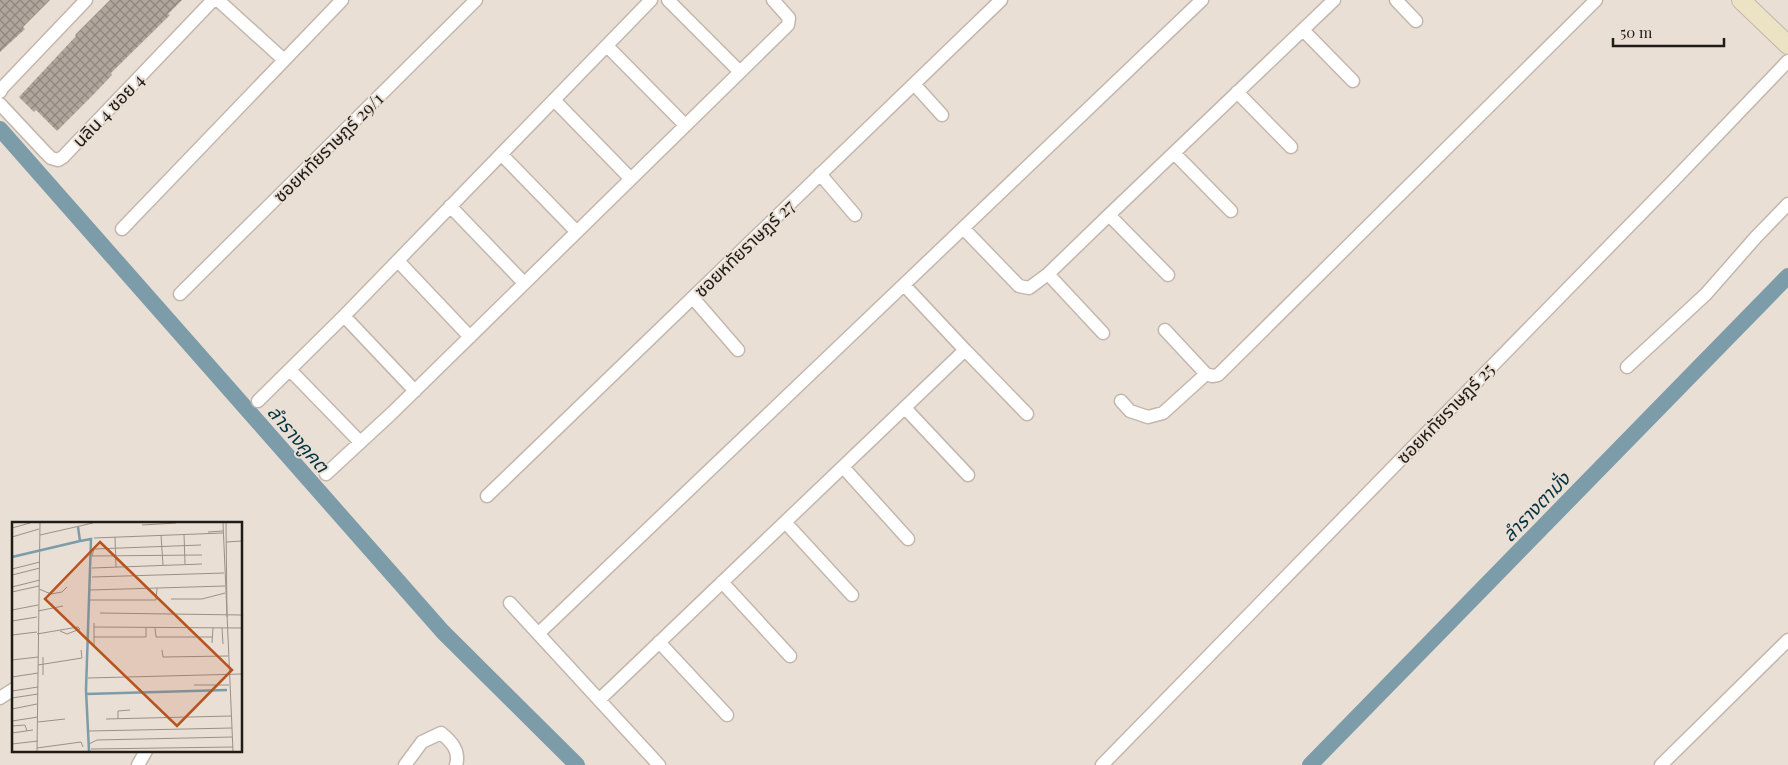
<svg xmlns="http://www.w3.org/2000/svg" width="1788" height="765" font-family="'Playfair Display','Noto Sans Thai',serif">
<defs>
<pattern id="building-cross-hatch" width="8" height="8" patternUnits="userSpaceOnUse" patternTransform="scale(1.25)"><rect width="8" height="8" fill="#b1a69c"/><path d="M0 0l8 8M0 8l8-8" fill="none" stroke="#8f867e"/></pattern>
</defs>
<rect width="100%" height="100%" fill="#eadfd4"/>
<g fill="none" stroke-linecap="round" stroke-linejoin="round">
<!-- canal -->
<path stroke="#7c9caa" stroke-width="16" d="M0,129L443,632L577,765
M1310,765L1788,276"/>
</g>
<!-- building -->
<path fill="url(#building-cross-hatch)" d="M0,0H50L23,27L25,29L0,52Z
M110,0H182L168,14L170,15L111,73L112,75L94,94L57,131L36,110L34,112L19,97L76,36L75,35Z"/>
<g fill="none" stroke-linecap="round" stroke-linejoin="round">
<defs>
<path id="street" d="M218,0L284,60
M668,0L740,72
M1396,0L1416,21
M1303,30L1353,81
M607,46L685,125
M914,84L942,115
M0,92L3,87L86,0
M1237,92L1291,147
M554,100L630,178
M0,104L45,152L51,158L58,160L63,157L213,0
M1174,153L1231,211
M501,154L576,231
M820,174L855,215
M450,206L524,283
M1109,215L1168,275
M963,228L1019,286L1029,288L1048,274L1109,215L1334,0
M122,229L342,0
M398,261L470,337
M1048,274L1103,333
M180,294L476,0
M693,298L738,350
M344,316L415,391
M1165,330L1206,374L1212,376L1218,375L1596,0
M965,350L1027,414
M1627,367L1706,294L1756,237L1788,204
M290,370L360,442
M258,401L344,316L651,0
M1121,401L1130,411L1148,417L1163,413L1206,374
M905,408L968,475
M843,467L908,539
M326,474L392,413L788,25L789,18L773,0
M487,496L1001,0
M785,522L852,595
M722,582L790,656
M510,603L659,765
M539,633L1202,0
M659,642L727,715
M0,698L14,689
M599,700L965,350L904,285
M138,765L146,751
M405,765L422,742L441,733C452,742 460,751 456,765
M1102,765L1673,181L1788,61
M1661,765L1788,640"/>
<path id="secondary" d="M1741,0L1788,45"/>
</defs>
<!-- street casing -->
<use href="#street" stroke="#c3b7ad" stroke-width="15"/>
<!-- secondary casing -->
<use href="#secondary" stroke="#c3b7ad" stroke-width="20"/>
<!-- street -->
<use href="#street" stroke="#fff" stroke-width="12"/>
<!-- secondary -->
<use href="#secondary" stroke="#ece3c4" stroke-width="18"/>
</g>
<g text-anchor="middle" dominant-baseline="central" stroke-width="4" stroke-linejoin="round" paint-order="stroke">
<!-- street labels -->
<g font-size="18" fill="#1f1b17" stroke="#eadfd4">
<text transform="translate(108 110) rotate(-46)">นลิน 4 ซอย 4</text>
<text transform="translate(328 147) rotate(-45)">ซอยหทัยราษฎร์ 29/1</text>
<text transform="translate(744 248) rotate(-44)">ซอยหทัยราษฎร์ 27</text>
<text transform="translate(1445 413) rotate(-46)">ซอยหทัยราษฎร์ 25</text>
</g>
<!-- water labels -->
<g font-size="19" font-style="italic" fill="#003241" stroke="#eadfd4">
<text transform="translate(299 438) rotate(49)">ลำรางคูคต</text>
<text transform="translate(1535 506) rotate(-46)">ลำรางตามั่ง</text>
</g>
</g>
<!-- overview -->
<g transform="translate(12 522)">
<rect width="230" height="230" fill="#eadfd4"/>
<path fill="none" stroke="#7c9caa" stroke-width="2.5" d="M68,19L79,17L74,168L77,229M0,35L68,19L66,5M74,172L215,168"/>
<path fill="none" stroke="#999188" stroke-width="1" d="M211,1L221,229M214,1L215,95M130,3L164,1M0,6L18,1M196,10L211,9M172,12L173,42M28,13L81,1M149,13L151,43M0,15L27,7M103,15L104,45M82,16L211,11M214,20L230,19M189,23L82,27L80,34L190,33M80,46L190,42M0,47L28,40M0,53L28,46M80,55L212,51M0,65L28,58M27,67L39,72L50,70L55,65M78,68L213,64M0,70L27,64M159,77H190L213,71M78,78H144L145,66M0,88L26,83M26,89L51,84M88,91L230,93M0,99L25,95M82,105L230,106M143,106L144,115H200M210,106L211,122M25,112L66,105L68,107L55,112L48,109M0,113L25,110M82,115H134V106M200,121L201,106M82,125V101M150,128L151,135L216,134M0,138L26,135M26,143L70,136L69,128M31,153V135M0,155L26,151M76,156L230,152M182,163H217M0,169L26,165M0,176L26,172M0,187L25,182M94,197L219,194M106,197V189L118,188M0,199L26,195M26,200L53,197M0,204L13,203L15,209M77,209L220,206M0,211L21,208M0,222L26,219M77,222L85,218L220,215M25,226L69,220L71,225M79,227L221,225M25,229L28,1"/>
<path fill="#b7531f" fill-opacity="0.15" stroke="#b7531f" stroke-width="2.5" d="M88,20L220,148L165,204L33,77Z"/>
<rect width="230" height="230" fill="none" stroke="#1f1b17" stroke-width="2.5"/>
</g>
<!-- scale -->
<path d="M1613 38v8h111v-8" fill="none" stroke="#1f1b17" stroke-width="2.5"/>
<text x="1620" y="38" font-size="15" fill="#1f1b17" stroke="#eadfd4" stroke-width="4" paint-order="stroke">50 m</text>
</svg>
